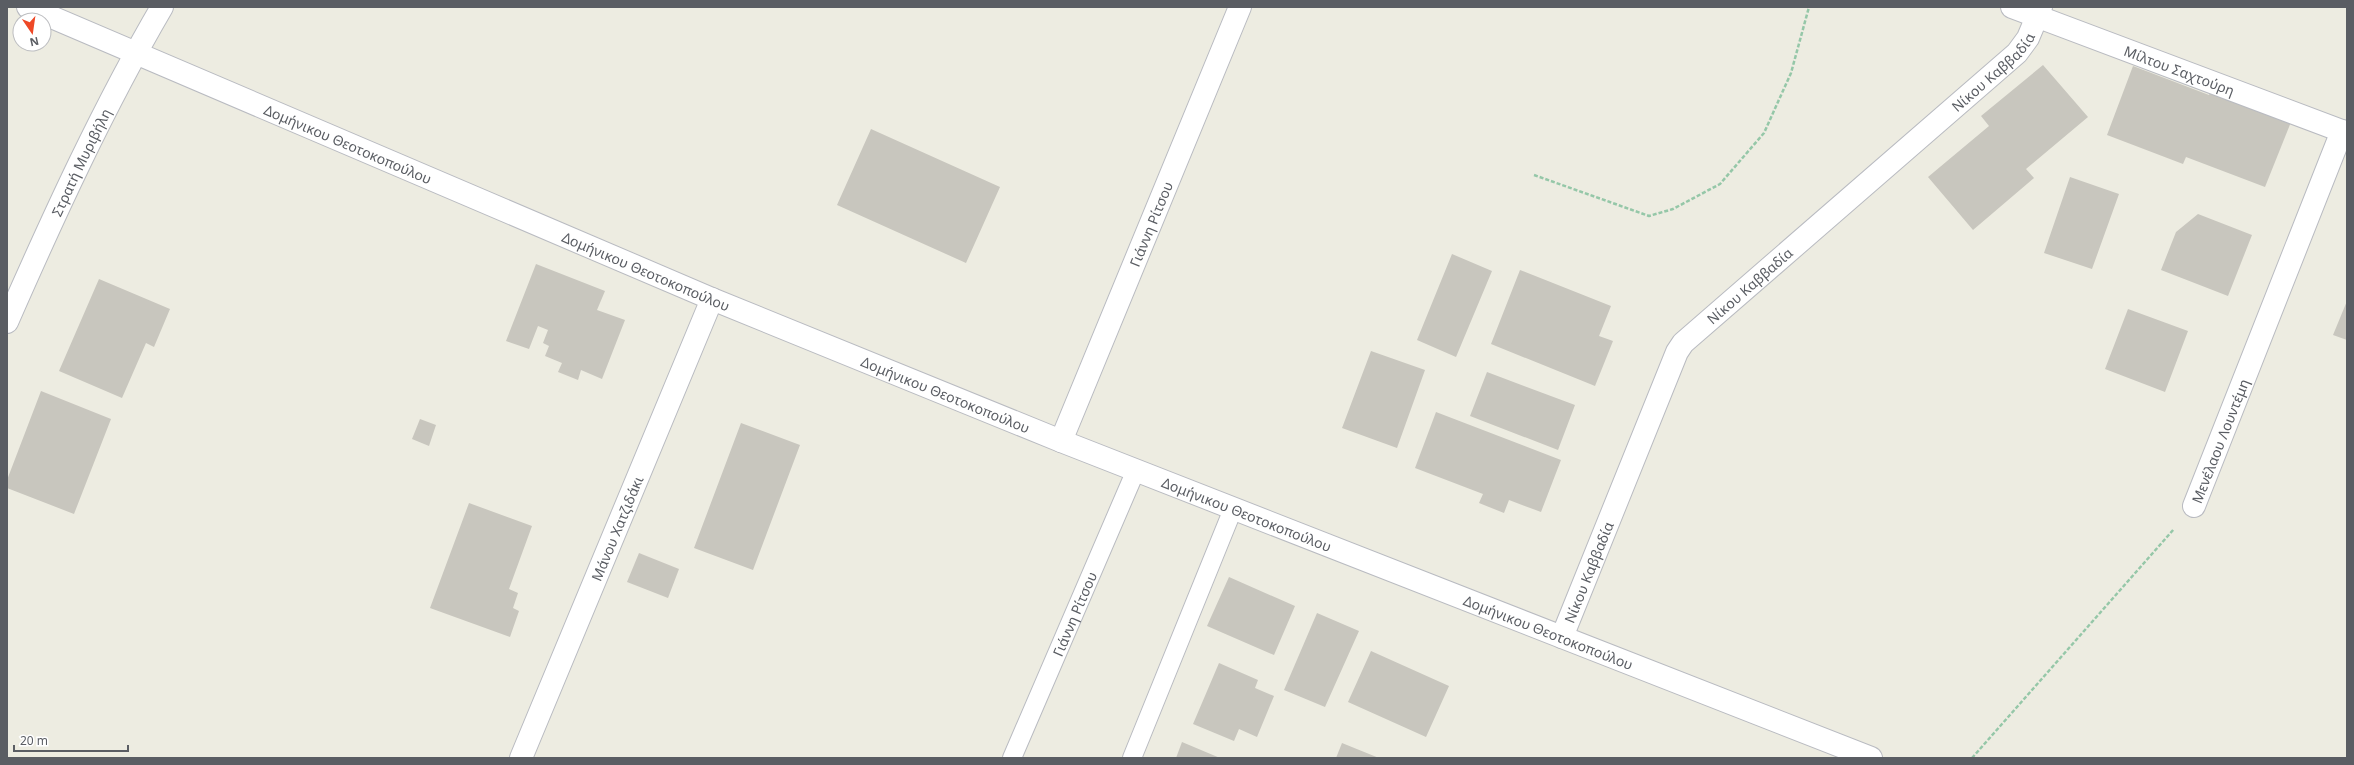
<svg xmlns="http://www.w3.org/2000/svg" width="2354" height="765" font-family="'Noto Sans',sans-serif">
<rect width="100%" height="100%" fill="#edece1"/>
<!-- building -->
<path fill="#c8c6be" d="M2043,65L2088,117L2026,169L2034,178L1973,230L1928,177L1989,126L1981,116Z
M2133,66L2209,95L2213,86L2293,117L2265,187L2186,157L2183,164L2107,135Z
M871,129L1000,187L966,263L837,205Z
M2070,177L2119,194L2092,269L2044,253Z
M2198,214L2252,235L2228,296L2161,270L2176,232Z
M1452,254L1492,271L1456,357L1417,340Z
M536,264L605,291L597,310L625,320L602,379L581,370L578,380L558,372L562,363L545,356L549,346L543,343L548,330L538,326L529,349L506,341Z
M1520,270L1611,306L1599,336L1613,341L1595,386L1491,344Z
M99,279L170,309L154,347L146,343L122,398L59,371Z
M2347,301V340L2333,335Z
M2128,309L2188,331L2165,392L2105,369Z
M1371,351L1425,370L1397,448L1342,428Z
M1487,372L1575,405L1558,450L1470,416Z
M41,391L111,419L74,514L7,488V480Z
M1436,412L1561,460L1541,512L1509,500L1504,513L1479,503L1483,494L1415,468Z
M420,419L436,425L429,446L412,439Z
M741,423L800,445L753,570L694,548Z
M469,503L532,526L509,589L518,593L513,608L519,611L510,637L430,608Z
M639,553L679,569L668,598L627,582Z
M1229,577L1295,606L1274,655L1207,626Z
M1317,613L1359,631L1325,707L1284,690Z
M1371,651L1449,686L1426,737L1348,702Z
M1219,663L1258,680L1255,688L1274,696L1257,737L1239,729L1234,741L1193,724Z
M1182,742L1220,758H1176Z
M1342,743L1379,758H1336Z"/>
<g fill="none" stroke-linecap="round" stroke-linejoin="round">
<defs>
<g id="lane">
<path id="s1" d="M1012,758L1136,470"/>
<path d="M1132,758L1233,509"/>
</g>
<g id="street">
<path id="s2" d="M28,7L712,299L1061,441L1871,758"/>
<path id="s3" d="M2012,7L2347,133"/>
<path id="s4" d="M7,322C54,215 103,108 162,7"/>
<path id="s5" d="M1061,441L1240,7"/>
<path id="s6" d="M2194,506L2342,131"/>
<path id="s7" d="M1562,637L1677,352L1683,343L2017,53L2028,38L2041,7"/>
<path id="s8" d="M521,758L712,299"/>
</g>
</defs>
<!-- lane casing -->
<use href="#lane" stroke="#b9bbc1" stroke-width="20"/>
<!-- street casing -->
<use href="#street" stroke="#b9bbc1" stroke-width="24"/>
<!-- path -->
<path stroke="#95c7a8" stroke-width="2.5" stroke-dasharray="4 2" stroke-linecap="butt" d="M1534,175L1649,216L1673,209L1720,184L1764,133L1791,73L1809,7
M1972,758L2174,529"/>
<!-- lane -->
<use href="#lane" stroke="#fff" stroke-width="18"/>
<!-- street -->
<use href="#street" stroke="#fff" stroke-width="22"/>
</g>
<g text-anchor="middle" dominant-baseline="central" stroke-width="4" stroke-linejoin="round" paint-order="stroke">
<!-- street labels -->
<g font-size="14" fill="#5a5d63" stroke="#fff">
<text stroke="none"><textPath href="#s7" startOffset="730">Νίκου Καββαδία</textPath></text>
<text stroke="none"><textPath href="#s3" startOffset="179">Μίλτου Σαχτούρη</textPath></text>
<text stroke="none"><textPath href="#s2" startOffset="348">Δομήνικου Θεοτοκοπούλου</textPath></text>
<text stroke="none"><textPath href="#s4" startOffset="176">Στρατή Μυριβήλη</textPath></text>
<text stroke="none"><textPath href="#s5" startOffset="235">Γιάννη Ρίτσου</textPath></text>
<text stroke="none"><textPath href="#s2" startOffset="672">Δομήνικου Θεοτοκοπούλου</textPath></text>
<text stroke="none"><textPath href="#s7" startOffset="406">Νίκου Καββαδία</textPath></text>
<text stroke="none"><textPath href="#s2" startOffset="996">Δομήνικου Θεοτοκοπούλου</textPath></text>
<text stroke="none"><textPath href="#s6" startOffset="70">Μενέλαου Λουντέμη</textPath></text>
<text stroke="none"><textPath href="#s2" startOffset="1320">Δομήνικου Θεοτοκοπούλου</textPath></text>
<text stroke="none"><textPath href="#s8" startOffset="249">Μάνου Χατζιδάκι</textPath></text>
<text stroke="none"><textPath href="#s7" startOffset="70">Νίκου Καββαδία</textPath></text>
<text stroke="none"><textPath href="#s1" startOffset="157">Γιάννη Ρίτσου</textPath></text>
<text stroke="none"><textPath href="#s2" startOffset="1644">Δομήνικου Θεοτοκοπούλου</textPath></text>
</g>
</g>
<!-- border -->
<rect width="2354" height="765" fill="none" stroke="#5a5d63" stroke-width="16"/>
<!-- north arrow -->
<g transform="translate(32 32) rotate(167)"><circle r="19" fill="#ffffff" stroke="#bdbec1"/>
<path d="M0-3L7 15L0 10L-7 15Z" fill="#ee4826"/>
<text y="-6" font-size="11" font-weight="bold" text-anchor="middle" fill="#5a5d63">N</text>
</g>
<!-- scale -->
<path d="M14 745v6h114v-6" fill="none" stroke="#5a5d63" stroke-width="2"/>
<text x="20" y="745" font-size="12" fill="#5a5d63" stroke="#ffffff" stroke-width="3" paint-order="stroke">20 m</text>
</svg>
